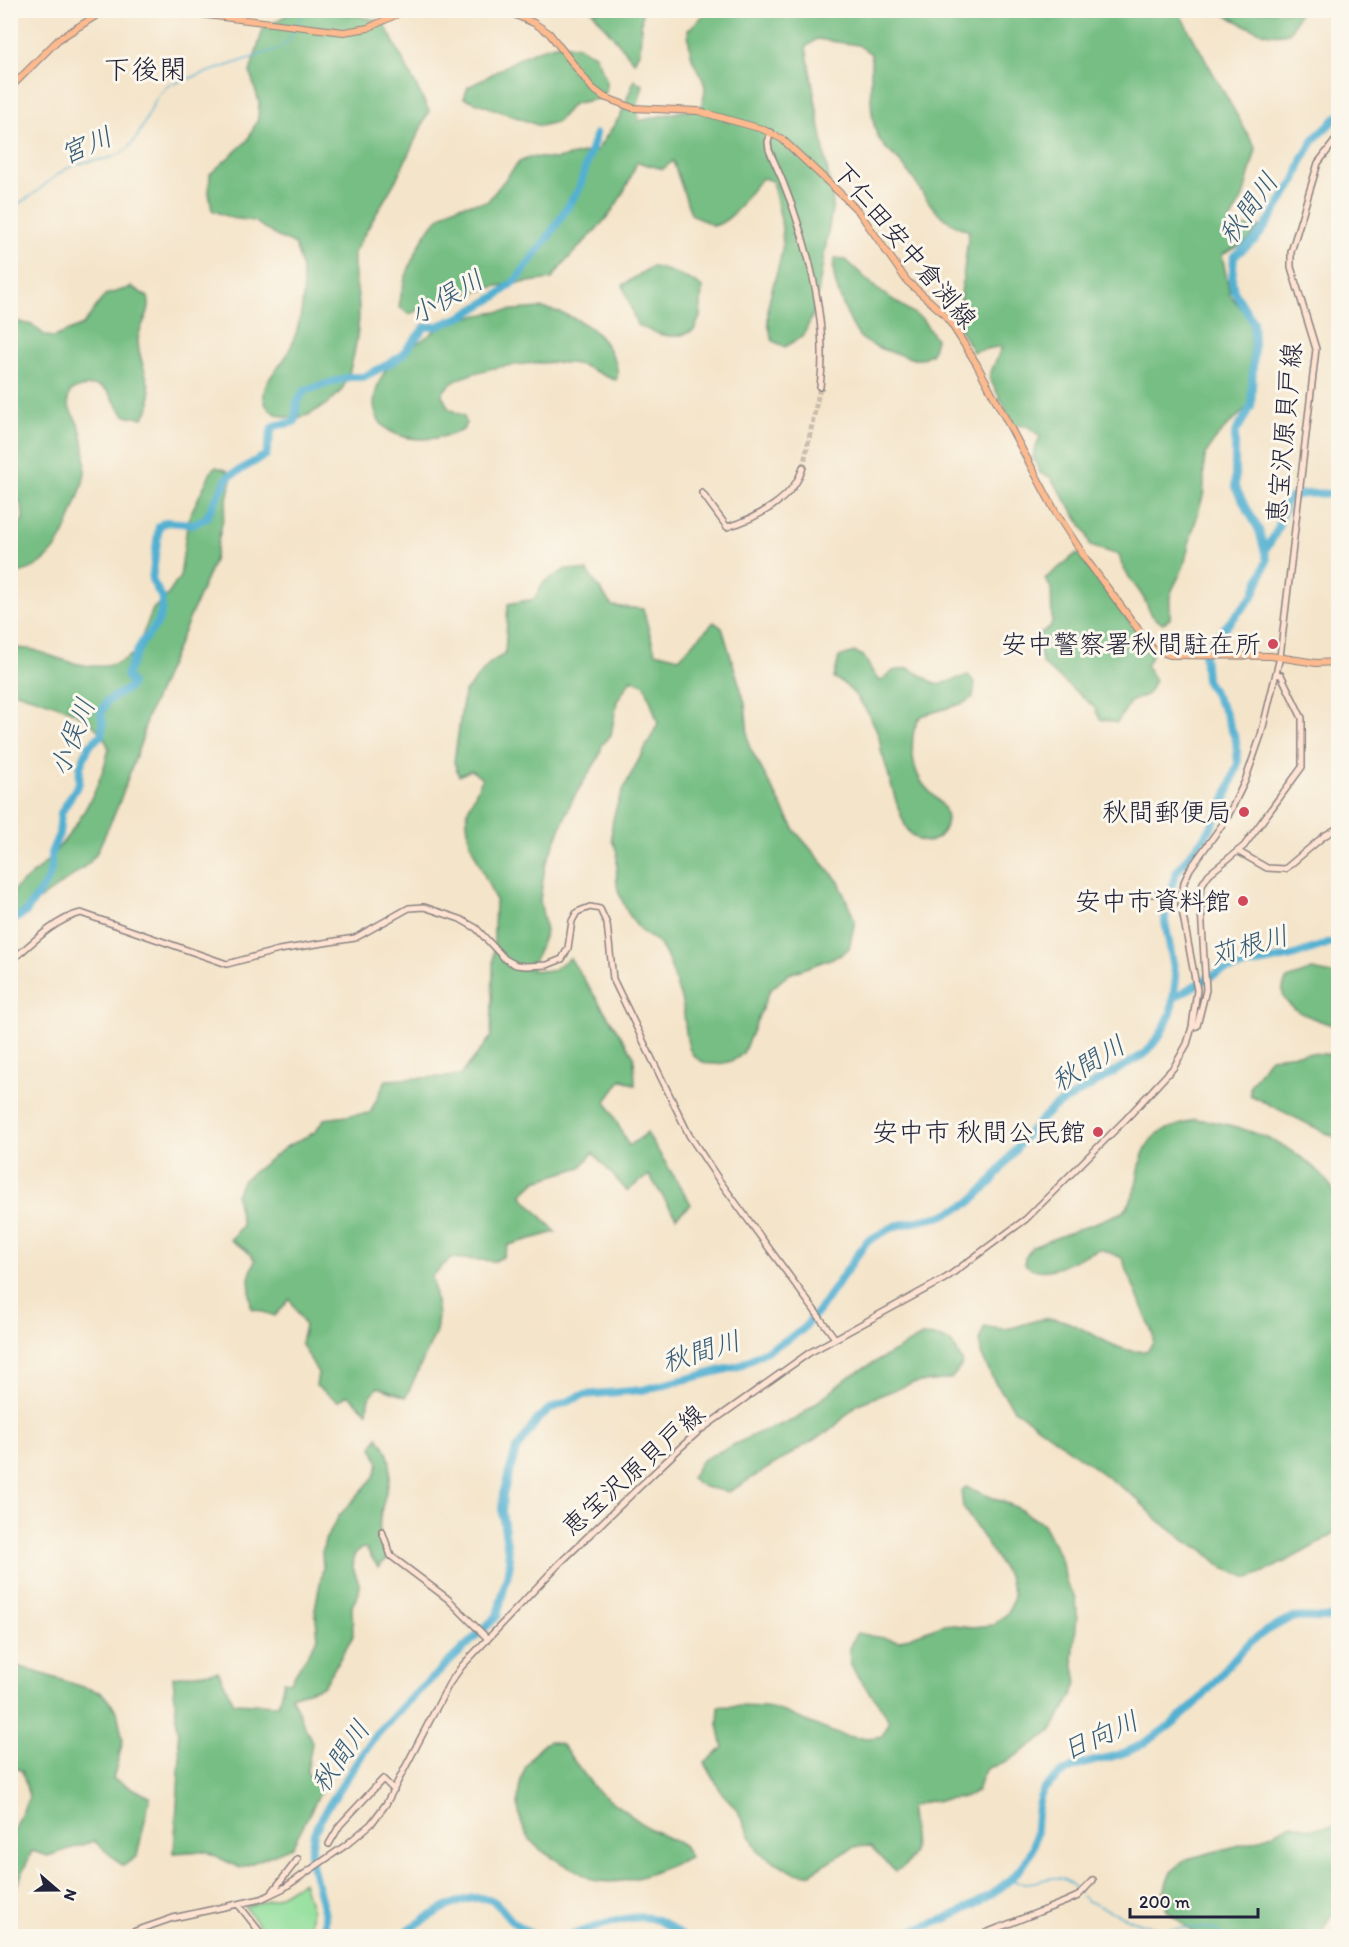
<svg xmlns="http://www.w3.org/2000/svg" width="1349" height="1947" font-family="Itim,'Klee One',sans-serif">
<rect width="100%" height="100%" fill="#fbf7ec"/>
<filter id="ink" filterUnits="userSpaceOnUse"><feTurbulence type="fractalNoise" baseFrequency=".0167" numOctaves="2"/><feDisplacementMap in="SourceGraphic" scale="12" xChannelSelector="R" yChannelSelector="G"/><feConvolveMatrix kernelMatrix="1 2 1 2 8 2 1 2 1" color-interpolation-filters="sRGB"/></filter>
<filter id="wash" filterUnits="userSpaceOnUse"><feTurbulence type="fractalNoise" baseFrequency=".008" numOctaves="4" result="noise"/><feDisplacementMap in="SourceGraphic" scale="24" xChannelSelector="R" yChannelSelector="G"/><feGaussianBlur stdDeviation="1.35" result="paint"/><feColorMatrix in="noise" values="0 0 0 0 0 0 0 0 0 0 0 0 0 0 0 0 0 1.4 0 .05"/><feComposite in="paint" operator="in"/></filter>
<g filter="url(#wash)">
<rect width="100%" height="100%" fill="#f4e4c9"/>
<!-- green -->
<path fill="#93df9c" stroke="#5a806c" stroke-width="1.5" d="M303,1882L312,1911L308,1936H267L245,1907L275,1898Z"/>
<!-- forest -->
<path fill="#76be84" stroke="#4c7060" stroke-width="1.5" d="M328,10C347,17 366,14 384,23L429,111L396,180L354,252C352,272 359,291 359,311C359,331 352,380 338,394C331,402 318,410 308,415C294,421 265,417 264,397C263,382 277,370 285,358C304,325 310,279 294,244L276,236L254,221L231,218L212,210L209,193L210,174L247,141L258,119L259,102L250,72L263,29L293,11Z
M592,11H642L640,50L634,62Z
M708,11H1178L1256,149L1243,197L1226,228L1260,226L1249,240L1222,255L1230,295L1245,313L1251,324L1249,406C1233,421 1215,435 1206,454C1201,466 1206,482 1203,496C1197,518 1189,540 1185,562C1183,572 1173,585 1170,596C1169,603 1171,612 1170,619L1163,623C1148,617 1150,608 1143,597C1134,582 1123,573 1119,555L1090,546L1087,534L1062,494L1050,477L1040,473L1033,457L1040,436L1027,426L1014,425L989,377L1002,346L973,352L957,324L969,231C929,217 926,193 902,164C892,153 881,147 876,132C868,107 872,80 871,54L858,45L817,39L806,47L833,203L815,310L803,336L785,347L773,341C759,305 777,285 782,250C785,228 777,202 772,181L763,178C744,193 739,218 714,226L691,214L673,161L663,169L637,162C629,183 617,207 602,223C586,242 565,258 552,279L497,286L462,295L409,314L399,307C403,275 425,216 459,206C468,203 478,203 487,202L519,162L531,157L556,159L597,150L621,115L634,80L643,85L638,103V121L701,107C709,83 704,83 694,63C689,52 689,42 688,30Z
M1218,11H1300L1290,32C1266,42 1239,21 1218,11Z
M563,44L579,47L595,55L606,79V92L601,98L573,104L557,122L540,126L464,98L468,87C496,74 531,46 563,44Z
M836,258L846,260L877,289L922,319L936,339L932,353L921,359H914C899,354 875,349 862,339C850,328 826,271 836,258Z
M651,267C662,267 695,280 702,288L700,317L694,330C672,342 657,334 637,325L623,285Z
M132,287L148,297C153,314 138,325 138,341C138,366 162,396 143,418L126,416C112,405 112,382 88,386C81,387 75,388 70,392C64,406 74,414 79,426C83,435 84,447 85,457C87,475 81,490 75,506C64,539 50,570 11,574V528L22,522C25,509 20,501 11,493V320L32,325L46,336L54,337L83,325L105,295Z
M542,308C558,311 572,316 586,325C600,333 623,364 616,380C604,377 593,369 581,365C554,358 453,365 442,395L449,409L464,416L466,423L463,430C412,453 346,431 387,368C395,357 408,348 419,342C427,337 434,331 442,326C466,314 515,309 542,308Z
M216,467L226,470L232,476L214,561L146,720L142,739L118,806L96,854L89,863L70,878L11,919V893C22,882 35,873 46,862C76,830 99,792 109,749C95,709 45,703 11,690V647C18,649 26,648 34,650C67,661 105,680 136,651L153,609L167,596L180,577L188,519L213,468Z
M1077,553L1153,653L1146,666L1155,680L1148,694L1130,702L1117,723L1100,719L1094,707L1043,664L1036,636L1050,627L1052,622L1051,588L1045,579Z
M566,569L587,571L612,606L643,609L655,652L679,658L714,622L722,628L745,703L749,746L796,832L839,882L855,921L849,948L841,955L789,974L770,990L743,1053C732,1065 707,1069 694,1056C683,1045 687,1012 680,996C674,979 671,960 660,945C656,939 648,937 642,932C632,922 624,906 619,893C614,880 618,866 617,852C616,848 613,844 612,840C607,804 644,755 658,723L645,685L631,679L617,701L611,735L602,745L599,757L572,800L545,866L540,900L546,932L531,970L551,971L570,958L634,1056L635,1085L622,1079L606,1101L629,1146L647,1133L691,1204L676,1217L649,1175L627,1191L593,1153L581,1167L536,1181L521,1195L556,1232L509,1245L503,1257L495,1261L451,1258L432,1276L438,1315L436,1332L406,1397L378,1387L369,1398L367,1412L348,1395L338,1401L316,1386L318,1373L301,1343L305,1326L290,1299L275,1316L251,1308L249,1278L255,1260L245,1249L230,1240L242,1225L236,1195L242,1181L286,1147L315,1132L324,1119L370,1113L386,1080L460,1076L491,1037L495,899L470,843L467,823V812L482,779L471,770L459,776L454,762L464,693L491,662L505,654L508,604L534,599L543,583Z
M854,652C870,655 869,674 880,681L893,671L908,668L938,685L968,675L975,683L973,697L964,703L921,716C908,731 911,765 921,781C927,791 936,797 942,805C958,826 930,857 910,833C898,819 889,771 881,751C881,728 856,688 834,678L839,657Z
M1312,970L1338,975V1027C1319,1020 1268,1008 1287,979Z
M1308,1053L1338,1055V1139L1250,1095V1086L1270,1057Z
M1195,1119C1248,1125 1312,1150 1338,1198V1529C1330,1540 1264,1573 1249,1578L1223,1568L1202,1549L1188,1543L1158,1520L1136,1498L1014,1409L993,1379L981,1354L980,1338L985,1326C1018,1337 1032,1312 1061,1320C1088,1327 1120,1358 1148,1350L1153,1343V1334L1122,1258L1101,1249C1078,1255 1048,1283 1024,1264L1025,1258L1032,1247L1123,1212C1143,1192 1133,1154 1156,1135C1166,1127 1183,1125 1195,1119Z
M922,1336C949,1337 952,1339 963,1364L951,1379L912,1383L858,1404L832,1429L729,1492L704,1487L691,1478L702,1460L758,1433L796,1419L850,1376Z
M378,1437C413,1480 360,1506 388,1558L378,1567L366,1548L360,1549L354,1555L353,1568L359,1583V1593L352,1606L353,1636L324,1686L291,1696L312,1742L307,1772L321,1791L292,1847L240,1868L205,1851L174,1853L180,1758L173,1677L218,1671L234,1703L278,1705L284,1681L290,1682L318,1638L315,1609L323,1568L322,1552L325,1540L339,1516L374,1477L379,1464L372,1447Z
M966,1487L1016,1507L1043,1524L1061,1559L1067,1585L1076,1598L1077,1614L1073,1660L1077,1683L1073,1694L1051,1732L1005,1763L988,1768L982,1775L977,1792C954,1804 932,1796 910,1807C909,1832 926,1859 895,1871L870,1846L853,1847L809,1874L795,1873L759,1853L736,1808L722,1793L705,1763L723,1748L718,1724L719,1706C735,1707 755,1705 771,1708C808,1717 840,1746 882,1736L889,1723C882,1694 830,1669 857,1633L899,1641L944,1624L972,1627L993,1625L1008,1613L1014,1596L1009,1578L963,1507L961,1491Z
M11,1664L102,1693L117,1711L123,1741L113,1779L150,1797L137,1856L123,1866L94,1841L48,1856L32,1851L11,1899V1838L29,1797L22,1771L11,1766Z
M549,1741L561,1744L597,1791L650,1829L683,1845L690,1857C659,1870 633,1885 598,1881C590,1880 581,1873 574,1869C559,1862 538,1851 529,1838C508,1808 519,1758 549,1741Z
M1292,1824L1311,1829L1338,1825V1912L1333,1913L1319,1936H1197L1167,1910L1163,1892L1171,1872L1187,1859L1259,1840Z"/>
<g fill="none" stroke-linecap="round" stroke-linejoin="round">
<!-- stream -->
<path stroke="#53b0d1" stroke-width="1.5" d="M298,23L305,10
M10,207C37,197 47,179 68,168C87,157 113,164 129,147C147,129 149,100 169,85L278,49L288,41L294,30
M1010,1880C1043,1892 1053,1861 1079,1892
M1082,1896L1088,1901C1112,1911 1140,1927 1167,1929C1187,1930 1207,1922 1225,1936"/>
<!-- river -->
<path stroke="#53b0d1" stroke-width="8" d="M1266,548C1299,506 1260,490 1338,494
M10,922L26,912L48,880L51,868V853L59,834L61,813L79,783L80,767L89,746L101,735L103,725L101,713L107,701L129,688L131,683L126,675L142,642L157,624L161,614L162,598L152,580L159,526L166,522L194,524L206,518L228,477L266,455L272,428C279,422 287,426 295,421L297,403L304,391L349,377H363L387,365L401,356L425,327L438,326L463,316L498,295L517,279L551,233L579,189L596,134
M1175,997L1220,971L1292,956L1338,940
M325,1936V1915L310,1856L314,1833L322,1816L371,1741L403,1706L497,1616L510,1565L502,1512L503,1494L516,1450L538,1419L548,1410L583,1395L642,1390L739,1366L788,1339L802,1330L819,1310L867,1241L895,1226L942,1216L969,1203L991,1182L1027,1134L1053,1108L1146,1053L1160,1035L1171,1013L1176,978L1165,922L1166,902L1177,871L1209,831L1224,803L1238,763L1236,741L1225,712L1206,680L1204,651L1253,596L1267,560L1259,530L1235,487V433L1251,407L1254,345L1253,322L1234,291L1232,281L1234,256L1255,240L1265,227L1295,180L1303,158L1315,138L1338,116
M400,1936C420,1922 468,1887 493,1901C501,1906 506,1916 513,1922C520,1928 529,1933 537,1936
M568,1936C593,1929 629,1912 655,1919C665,1922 674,1930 682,1936
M808,1936C821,1926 839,1936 854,1936
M882,1936C928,1932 1017,1894 1033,1847C1039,1829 1033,1800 1047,1786C1077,1755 1104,1765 1137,1747C1159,1735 1185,1715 1202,1697C1225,1672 1240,1644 1272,1628C1279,1624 1286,1619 1293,1618C1308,1616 1323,1620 1338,1617"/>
</g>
</g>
<g filter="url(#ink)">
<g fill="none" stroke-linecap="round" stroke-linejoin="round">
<!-- secondary-tunnel -->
<path stroke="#cabdad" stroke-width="5" stroke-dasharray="5 2.5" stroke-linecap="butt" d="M803,467L820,387"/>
<defs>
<path id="secondary" d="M771,132L768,142L769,150C801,218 830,312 820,387
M702,493L727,527C757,518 794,499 803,467
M1239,852L1267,868L1285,869L1324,836L1338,828
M1143,894H1181
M10,962C30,945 55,919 81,913L227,964L279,950L355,938L409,908L424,907L460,919L476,928L505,959L516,965L526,966L547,965L562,959L568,948L572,921L577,912L590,907L600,909L607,924L613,979L689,1135L719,1180L834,1337
M1192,1027L1197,1026L1206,990L1200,893L1203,883L1209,874L1244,846L1302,767V718L1281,675L1276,674
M382,1531L391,1556L448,1599L488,1639
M329,1844L340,1825L383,1779L394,1790
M273,1891L298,1859
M238,1904L263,1936
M121,1936L173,1918L261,1899L284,1888L346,1845L371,1824L386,1804L449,1684L462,1666L559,1564L680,1448L699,1431L809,1353L946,1278L1026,1219L1126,1119L1174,1067L1187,1044L1192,1027L1197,990L1181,905L1184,882L1190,869L1227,818L1245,781L1261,735L1280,657L1316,349L1291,267V252L1318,163L1338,137
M978,1936L1067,1901L1078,1896L1093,1880"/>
<path id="primary" d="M166,10L344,32L368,28L406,10
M504,10L534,23L549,33L592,88L604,97L633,108L698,111L762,129L782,139L843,196L859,212L907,281L943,313L952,325L976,363L1056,513L1088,562L1153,649L1170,655L1271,656L1316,663L1338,662
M10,88L59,39L105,10"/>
</defs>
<!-- secondary casing -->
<use href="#secondary" stroke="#8b8382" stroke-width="8"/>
<!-- primary casing -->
<use href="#primary" stroke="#8b8382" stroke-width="8"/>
<!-- secondary -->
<use href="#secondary" stroke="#fee3d2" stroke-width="5"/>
<!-- primary -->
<use href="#primary" stroke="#fcba8e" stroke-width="6"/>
</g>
</g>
<!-- markers -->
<g fill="#d1495b" stroke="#fbf7ec" stroke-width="2">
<circle cx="1273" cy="644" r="6"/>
<circle cx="1244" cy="812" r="6"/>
<circle cx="1243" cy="901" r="6"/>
<circle cx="1098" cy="1132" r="6"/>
</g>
<g text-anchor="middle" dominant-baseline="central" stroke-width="6" stroke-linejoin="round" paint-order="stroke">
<!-- street labels -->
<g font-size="26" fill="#22223b" stroke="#fbf7ec">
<text transform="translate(905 245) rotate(50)">下仁田安中倉渕線</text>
<text transform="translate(1284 433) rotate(-85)">恵宝沢原貝戸線</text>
<text transform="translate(633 1470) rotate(-42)">恵宝沢原貝戸線</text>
</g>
<!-- poi labels -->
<g font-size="26" fill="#22223b" stroke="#fbf7ec" text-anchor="end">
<text x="1261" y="644">安中警察署秋間駐在所</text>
<text x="1232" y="812">秋間郵便局</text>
<text x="1231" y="901">安中市資料館</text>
<text x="1086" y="1132">安中市 秋間公民館</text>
</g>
<!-- water labels -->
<g font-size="27" font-style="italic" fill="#365b77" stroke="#fbf7ec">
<text transform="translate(86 145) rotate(-23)">宮川</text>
<text transform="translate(1248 208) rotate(-54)">秋間川</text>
<text transform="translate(446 297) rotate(-30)">小俣川</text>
<text transform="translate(72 737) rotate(-69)">小俣川</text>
<text transform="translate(1249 945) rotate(-16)">苅根川</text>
<text transform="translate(1088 1063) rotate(-31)">秋間川</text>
<text transform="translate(701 1351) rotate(-17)">秋間川</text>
<text transform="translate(1100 1735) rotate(-24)">日向川</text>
<text transform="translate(340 1756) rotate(-55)">秋間川</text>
</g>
<!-- quarter labels -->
<g font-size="28" fill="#22223b" stroke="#fbf7ec">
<text x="145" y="69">下後閑</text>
</g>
</g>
<!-- margin -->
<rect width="1349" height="1947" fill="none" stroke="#fbf7ec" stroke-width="36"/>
<!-- north arrow -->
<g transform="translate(57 1890) rotate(110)" stroke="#fbf7ec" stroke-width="4.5" paint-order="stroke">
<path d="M0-4.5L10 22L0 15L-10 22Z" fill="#22223b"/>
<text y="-9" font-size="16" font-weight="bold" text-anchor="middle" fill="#22223b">N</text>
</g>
<!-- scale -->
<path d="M1130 1908v9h128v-9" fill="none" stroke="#22223b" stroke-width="3"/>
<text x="1139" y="1908" font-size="18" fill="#22223b" stroke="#fbf7ec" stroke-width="4.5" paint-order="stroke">200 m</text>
</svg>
